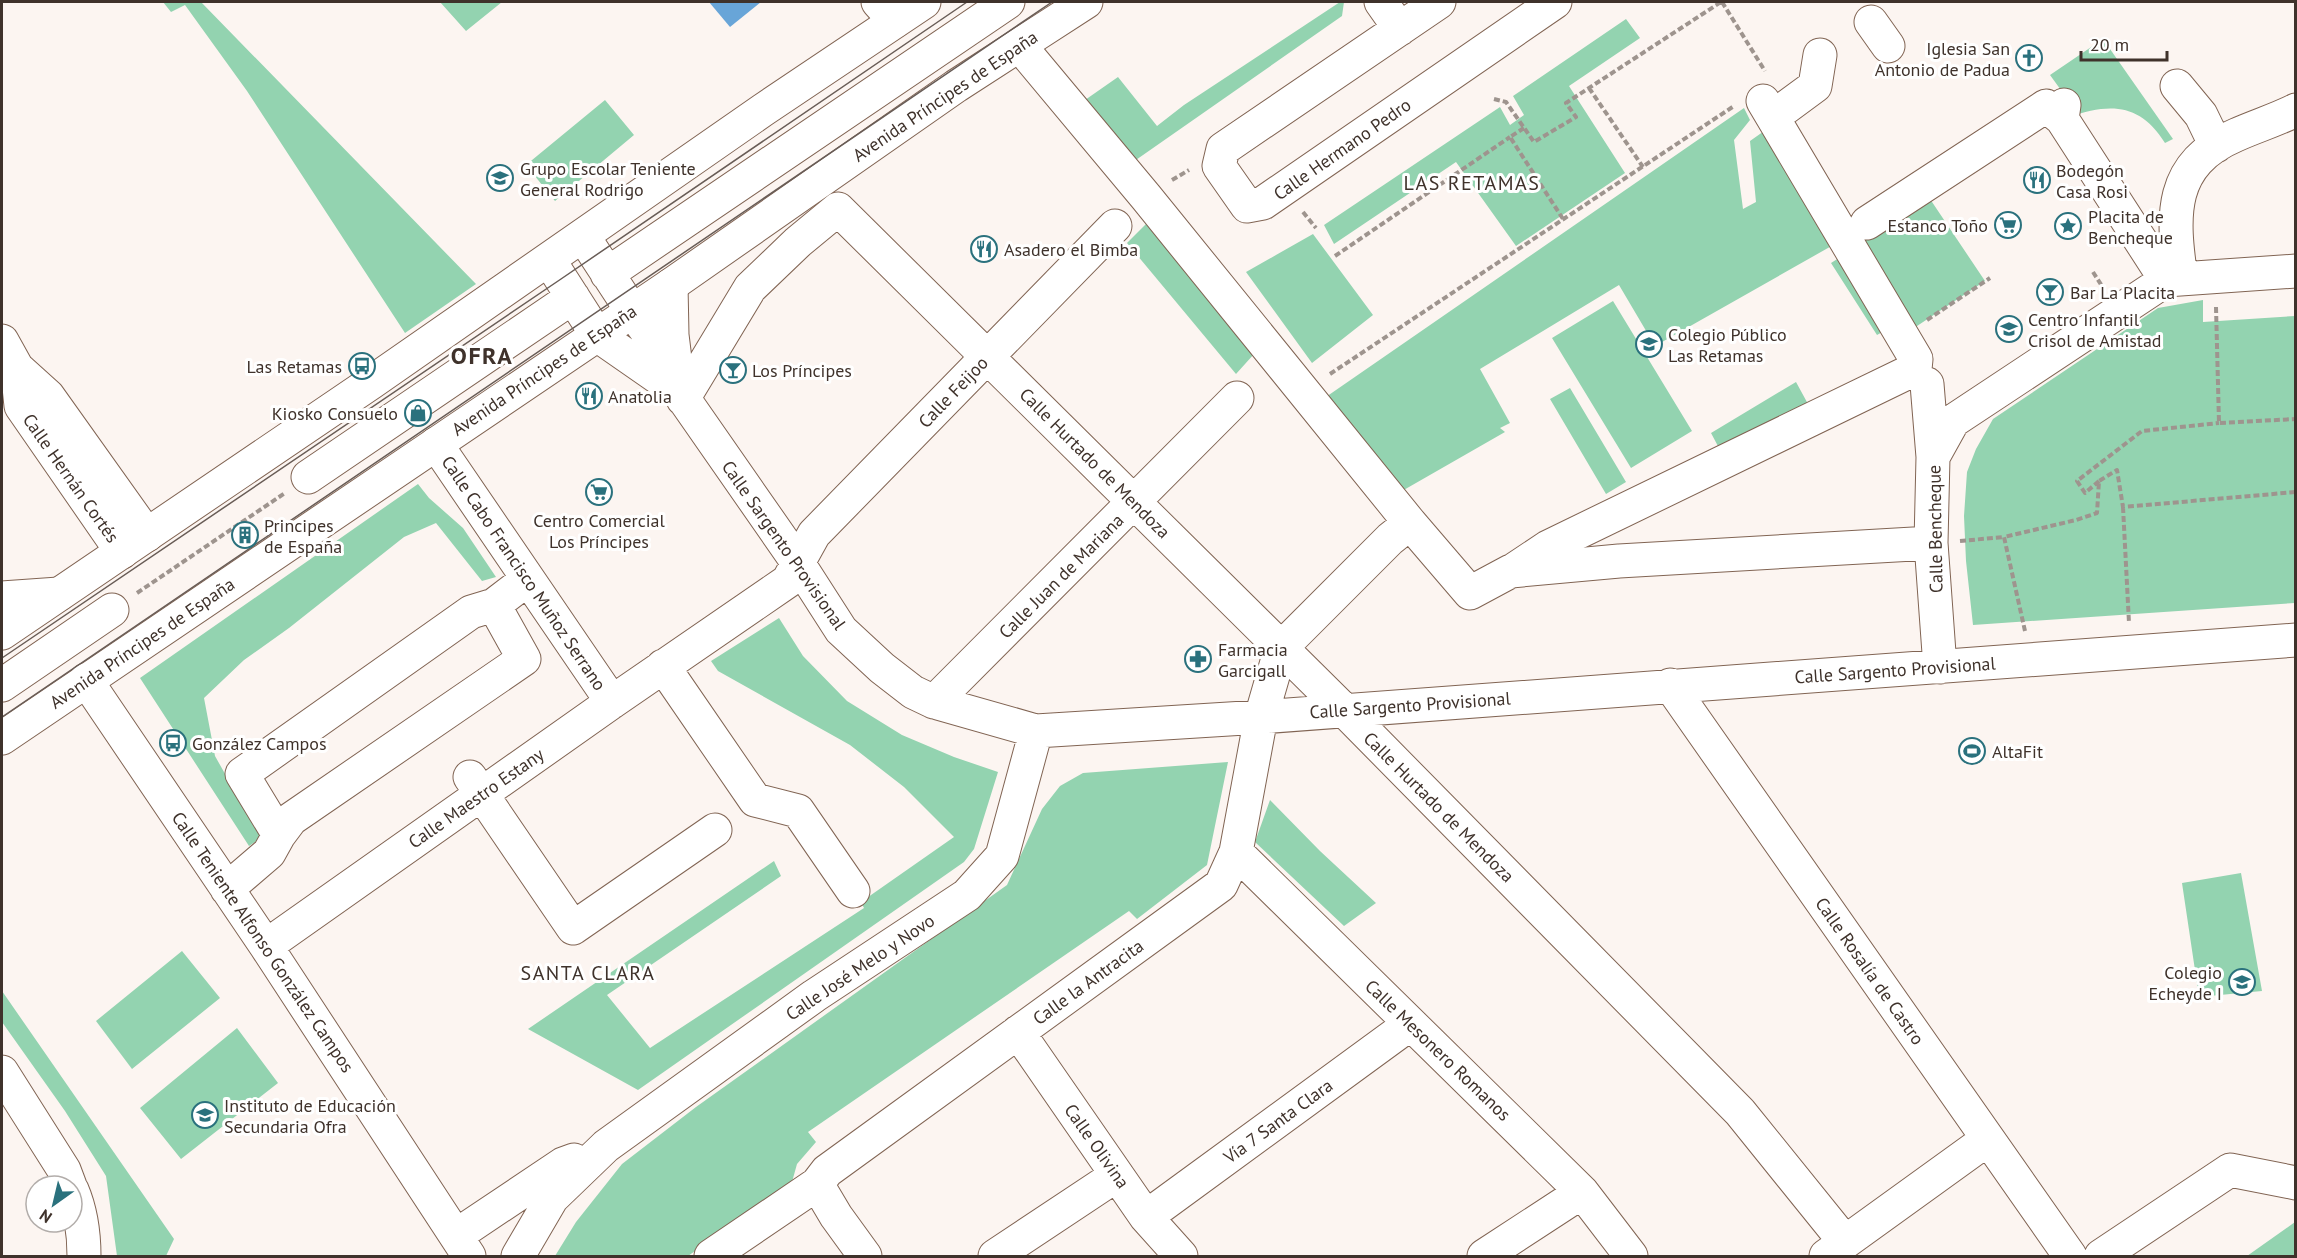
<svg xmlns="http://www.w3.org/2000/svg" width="2297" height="1258" font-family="'PT Sans',sans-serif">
<rect width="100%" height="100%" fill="#fcf5f1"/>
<!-- green -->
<path fill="#93d3b0" d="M163,2H201L476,284L405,333L247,91L185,5L171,12Z
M440,2H502L466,31Z
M1340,2H1344L1342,16L1133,162L1085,100L1118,77L1157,126L1184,105Z
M1626,19L1640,38L1569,86L1625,173L1516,246L1456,162L1334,244L1324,225L1500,107L1510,125L1524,115L1513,96Z
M2103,39L2173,139L2165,143C2140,103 2110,103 2069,117L2071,104L2050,75Z
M605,100L634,135L555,201L526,165Z
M1744,108L1750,120L1734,140L1743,209L1756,202L1750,141L1767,129L1835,244L1655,346L1619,285L1480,369L1510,423L1500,428L1505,432L1402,491L1323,399Z
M1928,196L1985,281L1914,328L1858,245Z
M1146,224L1254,354L1236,374L1127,243Z
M1313,234L1373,315L1312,363L1246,272Z
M1842,256L1886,330L1877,335L1831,263Z
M2203,300V322L2295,316V603L1973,625L1966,561L1964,516L1967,472L1976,449L1993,419L2158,308Z
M1613,301L1692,431L1631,468L1552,338Z
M1796,382L1808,404L1719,448L1711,433Z
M1570,388L1626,482L1606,494L1550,399Z
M418,484L429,498L463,528L496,577L482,581L436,523L404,537L289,628L244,660L204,698L215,756L261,838L249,846L140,678Z
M779,618L803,656L847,701L902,735L954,757L998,772L974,849L964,862L638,1090L528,1029L774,861L781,876L607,995L650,1048L864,908L861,902L954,837L904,787L850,745L718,671L711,661Z
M1228,762L1207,865L1137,919L1129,911L808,1132L816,1142L797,1164L792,1182L688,1256H555L576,1222L622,1164L696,1107L1007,885L1042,809L1060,786L1083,773Z
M1270,800L1320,851L1376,903L1344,926L1255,842Z
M2241,873L2262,991L2199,997L2182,883Z
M182,951L220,998L132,1069L96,1021Z
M2,991L174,1239L166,1256H117L106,1176L65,1111L2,1022Z
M237,1028L278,1083L181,1159L140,1108Z
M2295,1222V1256H2247Z"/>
<!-- water -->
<path fill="#68a5d8" d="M709,2H761L730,27Z"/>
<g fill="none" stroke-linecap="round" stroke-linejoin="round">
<defs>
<path id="minor" d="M878,2L895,21
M1381,2L1400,29
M1439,2L1223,149L1219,166L1247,206L1263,203L1555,2
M1871,22L1888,46
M1020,46L1146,197L1410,523
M2177,86L2201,115L2216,146
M1773,117L1815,86L1820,55
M2062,119L2166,280
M1867,223L2046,106L2062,119L2064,105
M583,236L632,311L675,370
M549,260L597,335L679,392
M607,274L1008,2
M2181,278C2172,216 2168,164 2236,135C2256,126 2276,120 2296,110
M671,285L672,335L679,392L798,563L841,630L882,668L913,692L934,702L1036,731L1261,717L2296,640
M2,341L17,368L48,396L147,535
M17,368L21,406L122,552
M1927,384L1933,457L1931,543L1940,667
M683,399L750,288L798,242L838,209L1343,709L1740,1112L1845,1242
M436,444L612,702
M1933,457L1953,421L2166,280L2296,271
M308,477L573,297
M1515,569L1548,547L1915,369L1916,359L1763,101
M2,598L59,594
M663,666L755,800L798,811L853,891
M86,680L266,946L469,1256
M2,685L112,610
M1670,685L2070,1256
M934,702L1237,398
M470,777L573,928L715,830
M279,835L242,774L471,612L494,605L528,579
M1236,852L1582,1192L1631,1256
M227,889L269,853L279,835L291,819L524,659L494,605
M266,946L612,702L788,581L814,534L1115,226
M1018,1032L1146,1217L1181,1256
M2,1072L64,1170L70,1186
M817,1184L836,1216L865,1256
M72,1190C81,1211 84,1234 84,1256
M1146,1217L1410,1024
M457,1235L563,1164L574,1160
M518,1256L552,1198L606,1146L814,996L967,895L1002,856L1036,731
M711,1256L817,1184L827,1171L1221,885L1236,852L1261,717L1281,648L1390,539L1410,523L1470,593L1511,571L1619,561L1931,543
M995,1256L1117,1175
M1484,1256L1582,1192
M1826,1256L1988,1139
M2101,1256L2230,1170L2296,1183"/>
<path id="major" d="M2,633L372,382L763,110L924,2
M2,738L671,285L956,86L1086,2"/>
</defs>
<!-- minor casing -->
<use href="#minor" stroke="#816453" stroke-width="35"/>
<!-- major casing -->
<use href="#major" stroke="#816453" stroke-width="35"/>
<!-- path -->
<path stroke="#9e948e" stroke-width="4" stroke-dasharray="6 3" stroke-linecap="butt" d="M1722,2L1765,71
M1589,88L1643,167
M1494,99L1506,102L1534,142L1576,117L1566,103L1721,2
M1524,128L1510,137L1563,219
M1172,180L1189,170
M1303,212L1316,228
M1335,256L1510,137
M2093,272L2102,286
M2216,307L2219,423L2296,419
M1927,320L1990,278
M1330,374L1734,106
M2099,481L2085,493L2077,481L2142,431L2219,423
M2123,507L2129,623
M1960,541L2004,537
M137,593L285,493
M2025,631L2004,537L2076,520L2097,513L2099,481L2117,470L2123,507L2296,492"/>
<!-- minor -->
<use href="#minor" stroke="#fff" stroke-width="33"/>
<!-- major -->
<use href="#major" stroke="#fff" stroke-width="33"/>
<!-- tram -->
<path stroke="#685c56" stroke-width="1.5" d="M2,658L561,279L967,2
M2,717L1052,2"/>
</g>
<!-- icons -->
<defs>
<symbol id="church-ring" viewBox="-11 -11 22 22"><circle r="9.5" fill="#fff" stroke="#2a717d" stroke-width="1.5"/><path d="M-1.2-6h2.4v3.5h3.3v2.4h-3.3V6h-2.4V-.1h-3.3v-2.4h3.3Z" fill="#2a717d"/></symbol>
<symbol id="school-ring" viewBox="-11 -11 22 22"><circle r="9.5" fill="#fff" stroke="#2a717d" stroke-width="1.5"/><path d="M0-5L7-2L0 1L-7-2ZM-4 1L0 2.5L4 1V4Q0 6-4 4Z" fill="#2a717d"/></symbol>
<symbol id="restaurant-ring" viewBox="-11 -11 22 22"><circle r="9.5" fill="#fff" stroke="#2a717d" stroke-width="1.5"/><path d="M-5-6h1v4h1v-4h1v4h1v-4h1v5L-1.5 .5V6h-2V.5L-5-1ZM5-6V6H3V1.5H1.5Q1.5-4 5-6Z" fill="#2a717d"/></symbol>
<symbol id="supermarket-ring" viewBox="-11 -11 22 22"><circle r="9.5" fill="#fff" stroke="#2a717d" stroke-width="1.5"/><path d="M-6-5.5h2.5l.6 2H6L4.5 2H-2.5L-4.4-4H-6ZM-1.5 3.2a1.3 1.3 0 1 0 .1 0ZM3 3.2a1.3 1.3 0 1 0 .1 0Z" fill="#2a717d"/></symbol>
<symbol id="sight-ring" viewBox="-11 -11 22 22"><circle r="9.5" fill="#fff" stroke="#2a717d" stroke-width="1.5"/><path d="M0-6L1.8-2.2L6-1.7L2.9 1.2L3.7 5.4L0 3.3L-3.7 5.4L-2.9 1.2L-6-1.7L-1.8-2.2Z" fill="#2a717d"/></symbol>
<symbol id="bar-ring" viewBox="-11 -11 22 22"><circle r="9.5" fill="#fff" stroke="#2a717d" stroke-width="1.5"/><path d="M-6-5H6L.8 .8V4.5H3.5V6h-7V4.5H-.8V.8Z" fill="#2a717d"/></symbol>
<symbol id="bus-ring" viewBox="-11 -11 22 22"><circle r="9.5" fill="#fff" stroke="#2a717d" stroke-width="1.5"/><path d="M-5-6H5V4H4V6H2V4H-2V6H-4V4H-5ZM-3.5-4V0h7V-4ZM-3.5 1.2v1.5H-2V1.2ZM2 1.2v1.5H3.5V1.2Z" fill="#2a717d"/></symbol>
<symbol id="shop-ring" viewBox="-11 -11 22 22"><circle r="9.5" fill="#fff" stroke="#2a717d" stroke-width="1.5"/><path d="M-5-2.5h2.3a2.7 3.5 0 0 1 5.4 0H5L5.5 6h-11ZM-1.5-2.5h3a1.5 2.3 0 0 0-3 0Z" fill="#2a717d"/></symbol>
<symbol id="building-ring" viewBox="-11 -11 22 22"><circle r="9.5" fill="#fff" stroke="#2a717d" stroke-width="1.5"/><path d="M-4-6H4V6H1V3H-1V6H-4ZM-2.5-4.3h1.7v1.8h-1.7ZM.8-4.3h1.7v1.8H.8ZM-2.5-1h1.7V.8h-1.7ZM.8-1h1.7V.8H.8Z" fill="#2a717d"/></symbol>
<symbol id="pharmacy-ring" viewBox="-11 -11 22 22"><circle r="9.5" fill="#fff" stroke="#2a717d" stroke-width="1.5"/><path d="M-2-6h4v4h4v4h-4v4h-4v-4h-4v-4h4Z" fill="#2a717d"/></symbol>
<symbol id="stadium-ring" viewBox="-11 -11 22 22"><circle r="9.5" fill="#fff" stroke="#2a717d" stroke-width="1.5"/><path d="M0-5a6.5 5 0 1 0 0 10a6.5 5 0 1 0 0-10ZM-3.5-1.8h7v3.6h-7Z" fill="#2a717d"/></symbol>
</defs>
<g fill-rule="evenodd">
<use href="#church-ring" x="2014" y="43" width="30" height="30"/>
<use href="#school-ring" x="485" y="163" width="30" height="30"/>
<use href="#restaurant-ring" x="2022" y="165" width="30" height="30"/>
<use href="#supermarket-ring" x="1993" y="210" width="30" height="30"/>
<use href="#sight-ring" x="2053" y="211" width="30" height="30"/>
<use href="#restaurant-ring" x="969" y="234" width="30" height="30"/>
<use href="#bar-ring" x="2035" y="277" width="30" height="30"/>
<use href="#school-ring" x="1994" y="314" width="30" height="30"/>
<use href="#school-ring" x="1634" y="329" width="30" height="30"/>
<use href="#bus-ring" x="347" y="351" width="30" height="30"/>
<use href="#bar-ring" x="718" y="355" width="30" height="30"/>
<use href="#restaurant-ring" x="574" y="381" width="30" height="30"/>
<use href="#shop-ring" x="403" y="398" width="30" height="30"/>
<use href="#supermarket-ring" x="584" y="477" width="30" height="30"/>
<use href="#building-ring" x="230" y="520" width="30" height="30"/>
<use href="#pharmacy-ring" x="1183" y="644" width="30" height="30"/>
<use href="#bus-ring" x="158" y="728" width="30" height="30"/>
<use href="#stadium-ring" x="1957" y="736" width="30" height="30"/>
<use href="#school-ring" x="2227" y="967" width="30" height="30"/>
<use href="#school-ring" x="190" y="1100" width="30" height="30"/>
</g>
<g text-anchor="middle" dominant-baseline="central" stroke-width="6" stroke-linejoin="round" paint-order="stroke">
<!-- poi labels -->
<g font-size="18" fill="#3f322b" stroke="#fff" text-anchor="start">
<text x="2010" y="48" text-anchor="end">Iglesia San<tspan x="2010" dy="21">Antonio de Padua</tspan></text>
<text x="520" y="168">Grupo Escolar Teniente<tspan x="520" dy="21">General Rodrigo</tspan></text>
<text x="2056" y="170">Bodegón<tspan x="2056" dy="21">Casa Rosi</tspan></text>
<text x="2088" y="216">Placita de<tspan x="2088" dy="21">Bencheque</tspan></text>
<text x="1988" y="225" text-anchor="end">Estanco Toño</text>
<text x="1004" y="249">Asadero el Bimba</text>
<text x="2070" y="292">Bar La Placita</text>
<text x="2028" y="319">Centro Infantil<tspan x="2028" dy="21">Crisol de Amistad</tspan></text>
<text x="1668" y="334">Colegio Público<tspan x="1668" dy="21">Las Retamas</tspan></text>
<text x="342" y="366" text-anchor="end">Las Retamas</text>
<text x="752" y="370">Los Príncipes</text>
<text x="608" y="396">Anatolia</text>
<text x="398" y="413" text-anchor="end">Kiosko Consuelo</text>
<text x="599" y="520" text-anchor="middle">Centro Comercial<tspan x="599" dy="21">Los Príncipes</tspan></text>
<text x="264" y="525">Principes<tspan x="264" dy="21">de España</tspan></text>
<text x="1218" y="649">Farmacia<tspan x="1218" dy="21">Garcigall</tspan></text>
<text x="192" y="743">González Campos</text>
<text x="1992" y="751">AltaFit</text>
<text x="2222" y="972" text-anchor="end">Colegio<tspan x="2222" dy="21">Echeyde I</tspan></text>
<text x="224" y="1105">Instituto de Educación<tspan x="224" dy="21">Secundaria Ofra</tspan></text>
</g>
<!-- street labels -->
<g font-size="18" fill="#3f322b" stroke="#fff">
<text transform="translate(945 96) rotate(-34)">Avenida Príncipes de España</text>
<text transform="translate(1342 149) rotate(-35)">Calle Hermano Pedro</text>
<text transform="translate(544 370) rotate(-34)">Avenida Príncipes de España</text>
<text transform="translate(953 392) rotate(-46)">Calle Feijoo</text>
<text transform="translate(1095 463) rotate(45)">Calle Hurtado de Mendoza</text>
<text transform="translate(71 478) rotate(55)">Calle Hernán Cortés</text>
<text transform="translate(1935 529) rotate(-91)">Calle Bencheque</text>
<text transform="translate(784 545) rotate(55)">Calle Sargento Provisional</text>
<text transform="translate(524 573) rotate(56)">Calle Cabo Francisco Muñoz Serrano</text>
<text transform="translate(1061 576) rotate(-45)">Calle Juan de Mariana</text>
<text transform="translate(142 643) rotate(-34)">Avenida Príncipes de España</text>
<text transform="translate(1895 670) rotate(-4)">Calle Sargento Provisional</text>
<text transform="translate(1410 705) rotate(-4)">Calle Sargento Provisional</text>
<text transform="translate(476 798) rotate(-35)">Calle Maestro Estany</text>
<text transform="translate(1439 807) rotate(45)">Calle Hurtado de Mendoza</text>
<text transform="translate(263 942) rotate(56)">Calle Teniente Alfonso González Campos</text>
<text transform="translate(860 967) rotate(-34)">Calle José Melo y Novo</text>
<text transform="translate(1870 971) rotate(55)">Calle Rosalía de Castro</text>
<text transform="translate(1088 982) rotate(-36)">Calle la Antracita</text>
<text transform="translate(1438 1050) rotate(44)">Calle Mesonero Romanos</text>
<text transform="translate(1278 1121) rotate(-36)">Vía 7 Santa Clara</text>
<text transform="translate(1097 1146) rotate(55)">Calle Olivina</text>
</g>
<!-- neighbourhood labels -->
<g font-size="20" letter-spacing="1.5" fill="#3f322b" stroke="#fff">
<text x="1472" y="183">LAS RETAMAS</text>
<text x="588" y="973">SANTA CLARA</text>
</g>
<!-- district labels -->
<g font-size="24" font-weight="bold" letter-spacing="1.5" fill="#3f322b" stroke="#fff">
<text x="482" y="355">OFRA</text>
</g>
</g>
<!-- border -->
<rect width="2297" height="1258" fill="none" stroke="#3f322b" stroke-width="6"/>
<!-- north arrow -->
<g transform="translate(54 1204) rotate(214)"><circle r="28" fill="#ffffff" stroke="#b2adaa" stroke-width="1.5"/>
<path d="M0-4.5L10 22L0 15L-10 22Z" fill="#2a717d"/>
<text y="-9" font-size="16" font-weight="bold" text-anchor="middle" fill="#3f322b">N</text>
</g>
<!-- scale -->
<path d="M2081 51v9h86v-9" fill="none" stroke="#3f322b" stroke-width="3"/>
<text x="2090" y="51" font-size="18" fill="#3f322b" stroke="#ffffff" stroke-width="4.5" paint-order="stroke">20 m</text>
</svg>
